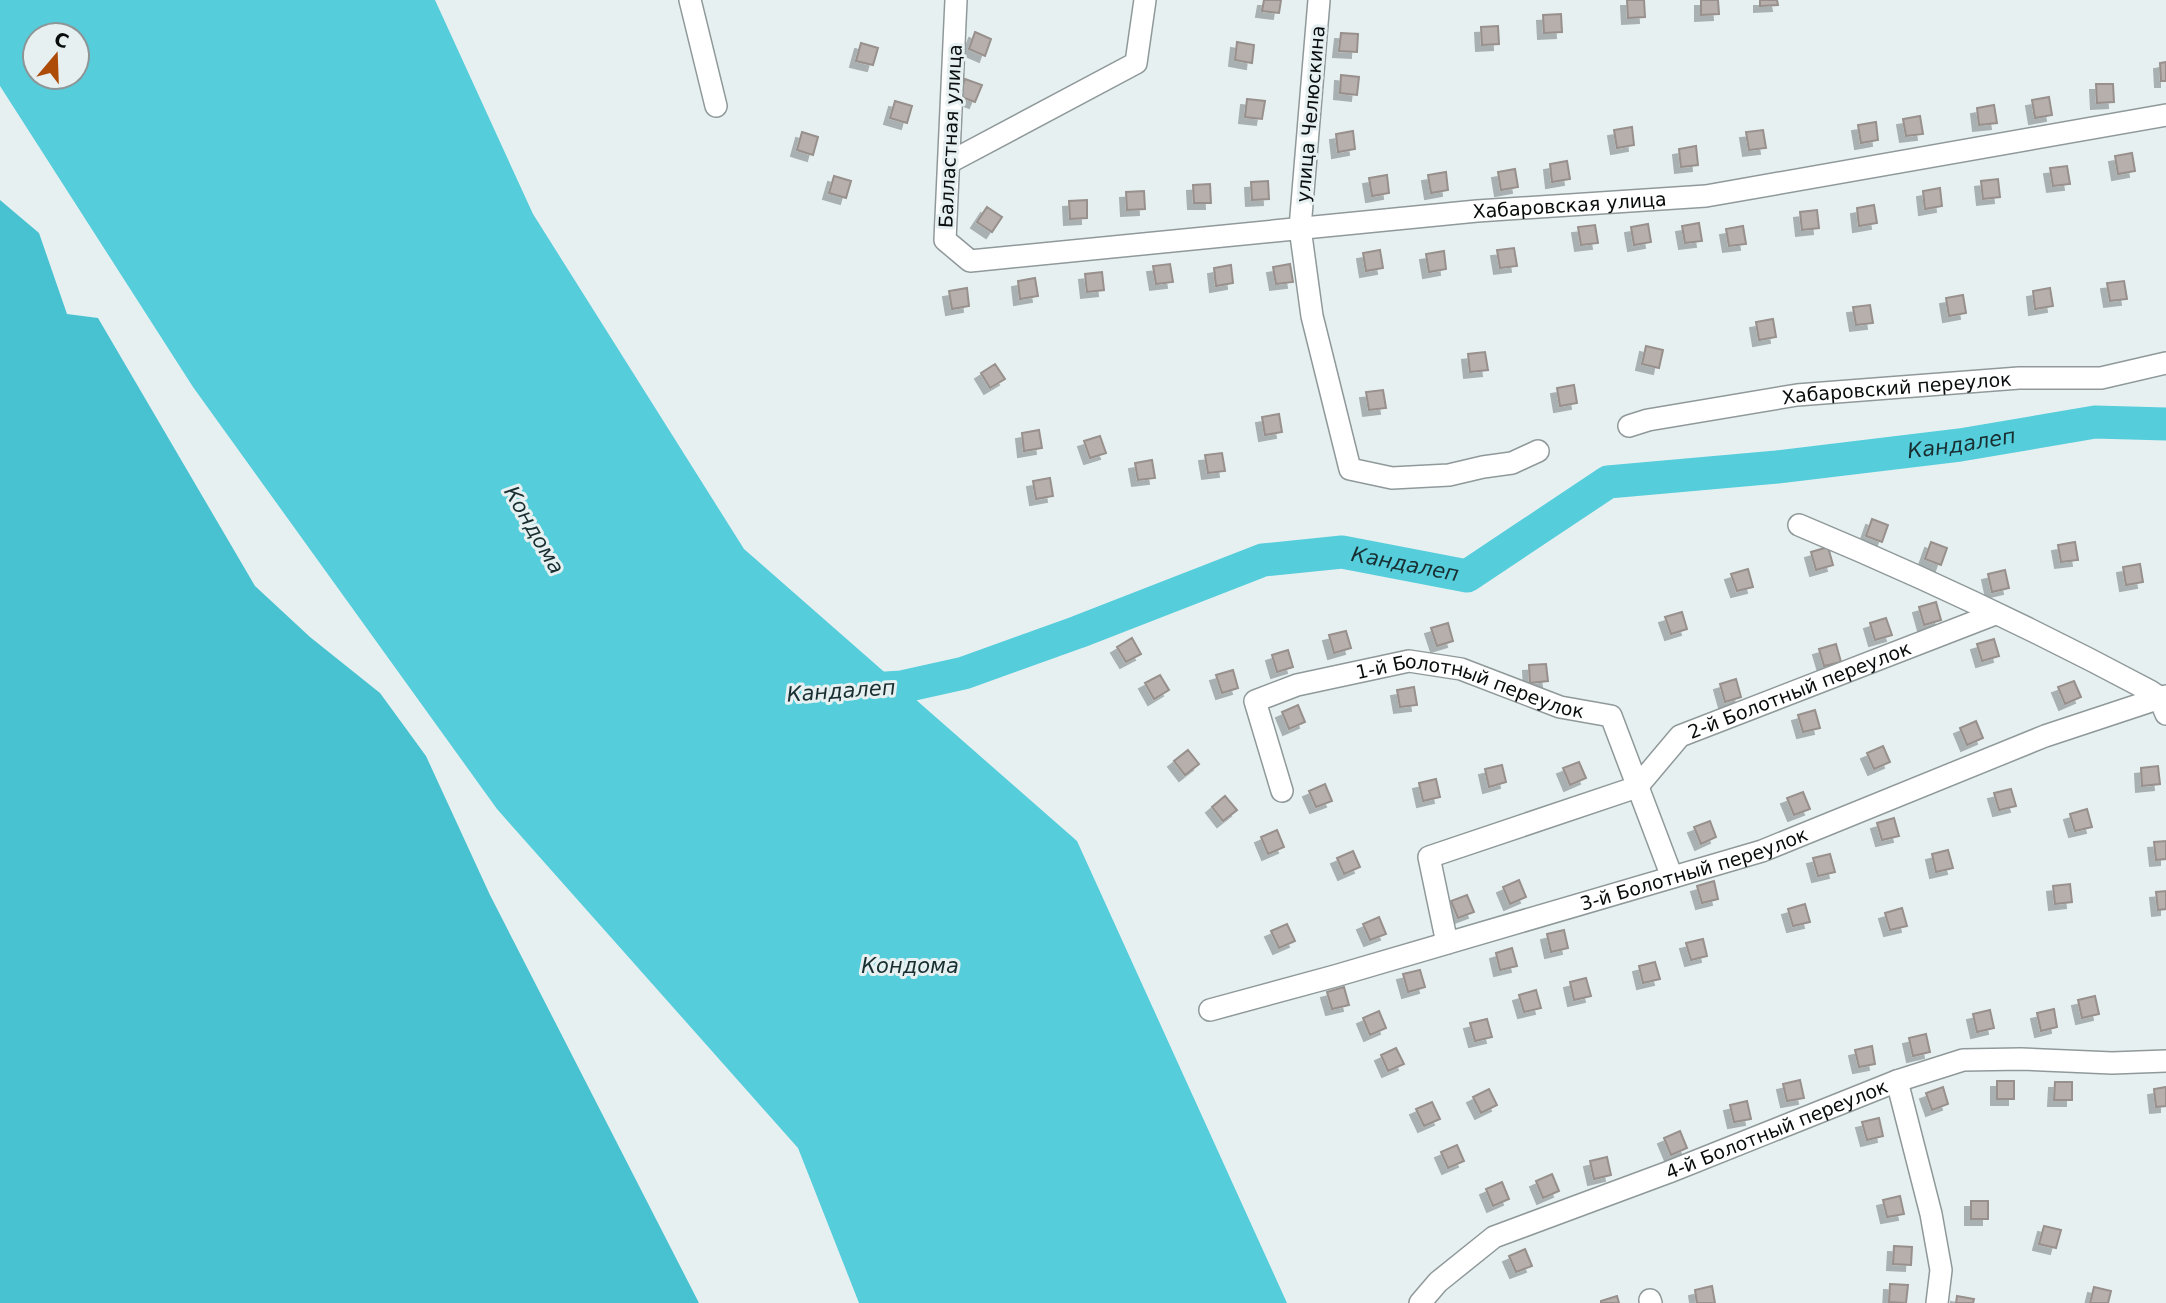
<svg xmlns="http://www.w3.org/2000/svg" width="2166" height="1303" font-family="'DejaVu Sans',sans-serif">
<defs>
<filter id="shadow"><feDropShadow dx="-6" dy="6" stdDeviation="0" flood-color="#0004"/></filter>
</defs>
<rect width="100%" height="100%" fill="#e6f0f1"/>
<!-- forest -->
<path fill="#48c2d0" d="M0,200L39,233L67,314L98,318L255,586L310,637L380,693L426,756L490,895L699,1303H0Z"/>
<!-- water -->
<path fill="#55cddb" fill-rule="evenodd" d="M0,0H435L533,214L744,549L1077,841L1287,1303H859L798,1148L497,809L193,387L0,86ZM35,35H77V77H35Z"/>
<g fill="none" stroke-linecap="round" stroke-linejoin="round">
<!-- river -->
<path stroke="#55cddb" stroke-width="33" id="s1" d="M857,690L901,687L964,673L1078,632L1263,560L1342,552L1467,576L1608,482L1777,467L1960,445L2095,422L2166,424"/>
</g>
<!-- building -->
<path fill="#b7afab" stroke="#98908c" stroke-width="2" filter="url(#shadow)" d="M1264,0H1281L1279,13L1262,11Z
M1627,0H1644L1645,17L1628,18Z
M1701,0H1718L1719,14L1701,15Z
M1760,0H1777L1778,5L1760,6Z
M1561,14L1562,32L1544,33L1543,15Z
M1498,26L1499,44L1482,45L1481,27Z
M975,32L991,39L985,56L969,49Z
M1341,33L1358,34L1357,52L1339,51Z
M1237,42L1254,45L1252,63L1235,60Z
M861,43L878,48L873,65L856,61Z
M2166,62V81H2161L2160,63Z
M1341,75L1359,77L1357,95L1340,93Z
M965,79L982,85L975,102L959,96Z
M2096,84H2113L2114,102L2097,103Z
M2049,97L2052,115L2035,118L2032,100Z
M1247,99L1265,101L1262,119L1245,117Z
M895,101L912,106L907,123L890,118Z
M1994,105L1997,123L1979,125L1977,108Z
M1920,116L1923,134L1906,136L1903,119Z
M1876,122L1878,140L1861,143L1858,125Z
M1632,127L1634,145L1617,148L1614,130Z
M1763,130L1766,148L1749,150L1746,132Z
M1353,131L1355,149L1338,152L1336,134Z
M802,132L818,137L813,155L797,150Z
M1696,146L1698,165L1681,167L1679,149Z
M2132,153L2135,171L2118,174L2115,156Z
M1567,161L1570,179L1552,182L1550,164Z
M2067,166L2070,184L2053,186L2050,168Z
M1515,169L1518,187L1501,190L1498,172Z
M1446,172L1448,190L1431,193L1428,175Z
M1387,175L1389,193L1372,196L1369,178Z
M834,176L851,181L846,198L829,193Z
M1998,179L2000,197L1983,199L1981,181Z
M1268,181L1269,199L1252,200L1251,182Z
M1210,184L1211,203H1194L1193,185Z
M1940,188L1942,206L1925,209L1923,191Z
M1144,191L1145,209L1127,210L1126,192Z
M1087,200V218L1070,219L1069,201Z
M1874,205L1877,223L1859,226L1857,208Z
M987,207L1002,217L992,232L977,222Z
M1817,210L1819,228L1802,230L1800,212Z
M1699,223L1702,241L1685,243L1682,226Z
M1648,224L1651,242L1634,245L1631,227Z
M1595,225L1598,243L1581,245L1578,227Z
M1743,226L1746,244L1729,246L1726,229Z
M1514,248L1517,266L1500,268L1497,250Z
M1380,250L1383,268L1366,271L1363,253Z
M1444,251L1446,269L1429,272L1426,254Z
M1170,264L1173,282L1156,284L1153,266Z
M1290,264L1293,282L1276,284L1273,267Z
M1231,265L1233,283L1216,286L1214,268Z
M1102,272L1104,290L1087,292L1085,274Z
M1035,278L1038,296L1020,299L1018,281Z
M2124,281L2127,299L2110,301L2107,283Z
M967,288L969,306L952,309L949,291Z
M2050,288L2053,306L2035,309L2033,291Z
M1963,295L1966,313L1949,316L1946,298Z
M1870,305L1873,323L1856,325L1853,307Z
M1773,319L1776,337L1759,340L1756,322Z
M1646,346L1663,350L1659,368L1642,364Z
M1485,352L1488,370L1470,372L1468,354Z
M995,364L1005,379L990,388L981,373Z
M1574,385L1577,403L1560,406L1557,388Z
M1383,390L1386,408L1369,410L1366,392Z
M1279,414L1282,432L1265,435L1262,417Z
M1039,430L1042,448L1024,451L1022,433Z
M1100,436L1106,453L1090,458L1084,441Z
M1222,453L1225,471L1208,473L1205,455Z
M1152,460L1155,478L1138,480L1135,463Z
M1050,478L1053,496L1036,499L1033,481Z
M1872,519L1888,525L1882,542L1866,536Z
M1931,542L1947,548L1941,565L1925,559Z
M2075,542L2078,560L2061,562L2058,545Z
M1828,547L1833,565L1816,570L1811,552Z
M2140,564L2143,582L2126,585L2123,567Z
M1748,569L1753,587L1737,591L1731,574Z
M2005,570L2009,588L1992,592L1988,574Z
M1936,602L1941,620L1924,625L1919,607Z
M1682,612L1687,629L1671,634L1665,617Z
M1886,618L1892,635L1875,640L1870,623Z
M1448,623L1453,641L1437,646L1431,628Z
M1346,631L1351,648L1334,653L1329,635Z
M1132,638L1141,654L1126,662L1117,647Z
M1994,639L1999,656L1982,661L1977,644Z
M1836,644L1841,662L1824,666L1819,649Z
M1288,650L1293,667L1277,672L1272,655Z
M1546,664L1548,681L1530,683L1529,665Z
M1233,670L1238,688L1222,693L1216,675Z
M1160,675L1169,690L1154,699L1145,683Z
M1736,679L1741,697L1725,702L1720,684Z
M2074,681L2081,697L2065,704L2058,687Z
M1414,687L1417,705L1400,707L1397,690Z
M1298,705L1305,722L1289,729L1282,712Z
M1815,710L1820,728L1803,732L1798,715Z
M1976,721L1983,738L1967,745L1960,728Z
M1883,746L1890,762L1874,769L1867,753Z
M1188,750L1199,764L1185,775L1174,761Z
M1579,762L1586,778L1570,785L1563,768Z
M1502,765L1506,782L1489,787L1485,769Z
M2158,766L2160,784L2142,786L2141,768Z
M1436,779L1440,797L1423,801L1419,783Z
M1325,784L1332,801L1316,807L1309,791Z
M2011,789L2016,806L1999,810L1994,793Z
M1803,792L1810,809L1794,815L1787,798Z
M1225,796L1237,810L1223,821L1212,807Z
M2087,809L2092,827L2075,831L2070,814Z
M1894,818L1899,836L1882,840L1877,823Z
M1710,821L1716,837L1701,844L1694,827Z
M1277,830L1284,847L1268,854L1261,837Z
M2166,841V859L2156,860L2154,842Z
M1948,850L1953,868L1936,872L1932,854Z
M1353,851L1360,867L1344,874L1337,858Z
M1830,854L1835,872L1818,876L1813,858Z
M1519,880L1526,897L1510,904L1503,887Z
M1714,881L1718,899L1702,903L1697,886Z
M2070,884L2072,902L2055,904L2053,886Z
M2166,891V909L2158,910L2156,892Z
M1467,895L1474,912L1458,918L1451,901Z
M1805,904L1810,922L1793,926L1788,909Z
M1902,908L1907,926L1890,930L1885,913Z
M1379,917L1386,934L1370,940L1363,924Z
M1287,924L1295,941L1279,948L1271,931Z
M1564,930L1568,948L1551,952L1547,934Z
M1703,939L1707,956L1691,960L1686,943Z
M1512,948L1517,966L1500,970L1496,953Z
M1655,962L1660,979L1643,983L1639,966Z
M1420,970L1425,987L1408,992L1403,974Z
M1586,978L1591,996L1574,1000L1570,982Z
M1344,987L1349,1005L1332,1009L1327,992Z
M1536,990L1541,1008L1524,1012L1519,995Z
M2095,996L2099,1014L2082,1018L2078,1000Z
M2054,1009L2057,1027L2041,1031L2037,1013Z
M1990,1010L1994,1028L1977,1032L1973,1014Z
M1379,1011L1386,1028L1370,1035L1363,1018Z
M1487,1019L1492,1037L1475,1041L1470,1023Z
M1926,1034L1930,1052L1913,1056L1909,1038Z
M1872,1046L1875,1064L1859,1067L1855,1050Z
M1396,1048L1404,1064L1388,1071L1381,1055Z
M1800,1080L1804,1098L1787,1101L1783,1084Z
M1997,1081H2014V1099H1997Z
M2055,1082H2072V1100H2054Z
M1943,1087L1948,1104L1932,1110L1926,1093Z
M2166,1087V1106L2156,1107L2154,1089Z
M1489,1089L1497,1105L1481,1113L1473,1097Z
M1747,1101L1751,1119L1734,1122L1730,1105Z
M1432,1102L1440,1119L1424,1126L1416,1109Z
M1879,1118L1883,1136L1867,1140L1862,1122Z
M1680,1131L1687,1148L1671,1155L1664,1138Z
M1457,1145L1464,1161L1448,1168L1441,1152Z
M1607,1157L1611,1175L1594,1179L1590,1161Z
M1552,1174L1559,1191L1543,1198L1536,1181Z
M1502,1182L1509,1199L1493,1206L1486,1189Z
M1900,1196L1904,1214L1887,1217L1883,1200Z
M1971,1201H1988V1219H1971Z
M2044,1226L2061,1230L2056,1248L2039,1244Z
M1894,1246L1912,1247L1911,1265L1893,1264Z
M1525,1249L1532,1266L1516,1272L1509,1256Z
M1890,1284L1908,1285L1906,1303L1889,1302Z
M1712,1286L1715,1303H1697L1695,1290Z
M2094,1287L2111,1291L2108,1303H2090Z
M1617,1296L1619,1303H1601V1301Z
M1957,1296L1974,1299L1973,1303H1956Z"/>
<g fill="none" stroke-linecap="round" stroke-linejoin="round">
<defs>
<g id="street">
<path d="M690,0L716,106"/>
<path id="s2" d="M956,0L945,240L970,261L1477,211L1706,196L2166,115"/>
<path d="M1319,0L1300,228L1312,316L1350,469L1392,478L1449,475L1483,467L1512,463L1538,451"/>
<path d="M950,162L1136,63L1145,0"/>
<path id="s3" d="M1629,426L1648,420L1797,395L2019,378H2101L2166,363"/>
<path d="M1799,525C1919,575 2036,630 2150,691L2159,697L2166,714"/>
<path id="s4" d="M1282,791L1255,701L1297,685L1409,661L1461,669L1560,707L1611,716L1672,877"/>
<path id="s5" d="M1447,943L1429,857L1637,787L1680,736L1995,614"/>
<path id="s6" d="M1210,1010L1335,976L1762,851L2045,736L2166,696"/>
<path d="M1897,1081L1931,1214L1941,1270L1937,1303"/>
<path d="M1650,1300L1651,1303"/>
<path id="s7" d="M1420,1303L1438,1282L1494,1237L1669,1172L1897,1081L1963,1060L2021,1059L2112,1063L2166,1061"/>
</g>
</defs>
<!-- street casing -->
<use href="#street" stroke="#90999a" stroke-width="24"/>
<!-- street -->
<use href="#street" stroke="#fff" stroke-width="21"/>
</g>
<g text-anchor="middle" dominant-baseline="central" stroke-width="6" stroke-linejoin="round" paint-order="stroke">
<!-- street labels -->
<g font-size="19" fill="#0a0d0d" stroke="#e6f0f1">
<text transform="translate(1310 114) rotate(-85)">улица Челюскина</text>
<text transform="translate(950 136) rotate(-87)">Балластная улица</text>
<text stroke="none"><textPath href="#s2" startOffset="875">Хабаровская улица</textPath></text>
<text stroke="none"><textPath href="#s3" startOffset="271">Хабаровский переулок</textPath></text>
<text stroke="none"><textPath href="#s5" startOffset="502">2-й Болотный переулок</textPath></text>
<text stroke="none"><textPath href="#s4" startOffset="318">1-й Болотный переулок</textPath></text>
<text stroke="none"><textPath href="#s6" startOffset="504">3-й Болотный переулок</textPath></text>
<text stroke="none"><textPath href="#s7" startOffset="402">4-й Болотный переулок</textPath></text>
</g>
<!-- water labels -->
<g font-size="21" font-style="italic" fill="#182e30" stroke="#e6f0f1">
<text stroke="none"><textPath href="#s1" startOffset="1160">Кандалеп</textPath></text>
<text transform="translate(534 530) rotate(60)">Кондома</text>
<text stroke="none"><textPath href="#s1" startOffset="572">Кандалеп</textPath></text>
<text transform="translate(841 691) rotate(-4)">Кандалеп</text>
<text x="910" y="966">Кондома</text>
</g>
</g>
<!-- north arrow -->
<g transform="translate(56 56) rotate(19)"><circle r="33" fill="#e6f0f1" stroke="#8e9596" stroke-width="2"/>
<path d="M0-5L12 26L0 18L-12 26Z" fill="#ad4c09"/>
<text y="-10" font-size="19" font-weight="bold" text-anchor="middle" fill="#0a0d0d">С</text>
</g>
</svg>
